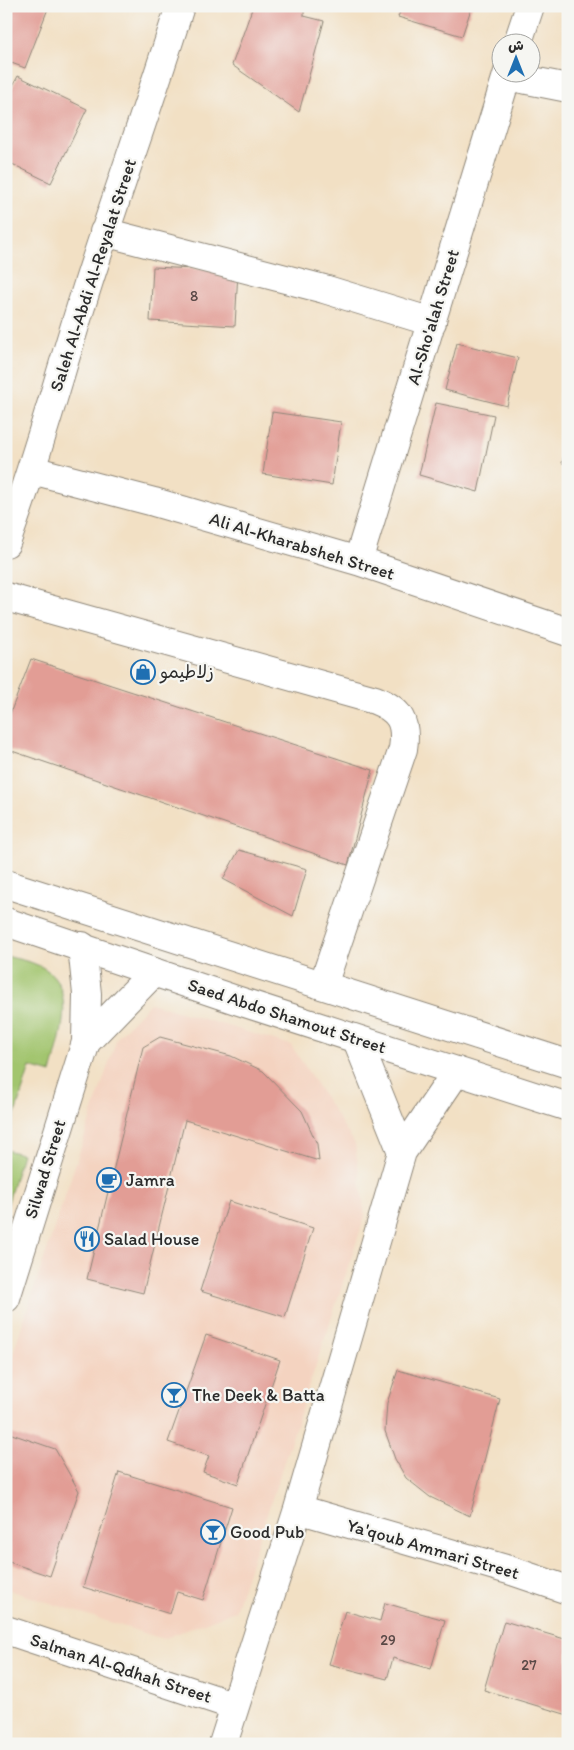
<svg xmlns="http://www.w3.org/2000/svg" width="574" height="1750" font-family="Itim,'Playpen Sans Arabic',sans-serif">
<rect width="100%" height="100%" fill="#f6f6f2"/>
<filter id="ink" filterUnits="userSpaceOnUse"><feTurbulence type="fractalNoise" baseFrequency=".02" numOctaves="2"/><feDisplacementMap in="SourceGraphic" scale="10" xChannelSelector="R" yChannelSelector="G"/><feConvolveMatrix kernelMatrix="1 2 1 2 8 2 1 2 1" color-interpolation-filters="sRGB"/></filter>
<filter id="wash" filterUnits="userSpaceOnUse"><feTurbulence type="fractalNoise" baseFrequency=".0096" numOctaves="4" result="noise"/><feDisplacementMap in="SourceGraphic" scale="20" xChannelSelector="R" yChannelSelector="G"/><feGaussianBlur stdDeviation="1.12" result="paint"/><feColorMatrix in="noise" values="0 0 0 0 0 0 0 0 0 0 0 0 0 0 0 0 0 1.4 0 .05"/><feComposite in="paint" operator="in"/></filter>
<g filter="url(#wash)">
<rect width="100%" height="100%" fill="#f2e0c4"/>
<!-- built -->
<path fill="#f4d3c0" d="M150,1003L291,1045L355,1144L365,1216L235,1611L163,1639L6,1589V1374L117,1038Z"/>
<!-- green -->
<path fill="#a2c56e" stroke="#66784c" d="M6,956C17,959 30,961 40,966C80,985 59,1041 51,1073L30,1067L6,1142Z
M6,1150L22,1154L6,1209Z"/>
<g id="blocks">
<!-- building -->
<path fill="#e29d95" d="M6,6H49L25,68L6,61Z
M253,6H281L288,9L289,6H304V16L324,21L299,112L232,65Z
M402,6H472L462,36L398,17Z
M18,76L87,109L51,183L6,161V99Z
M153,267L238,271L235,326L150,321Z
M457,343L518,358L507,406L445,390Z
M436,403L494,415L478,492L419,475Z
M272,412L341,422L332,485L263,474Z
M567,443H568V464L562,463Z
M31,659L373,770L348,865L6,749V724Z
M239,850L307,869L293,916L223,879Z
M160,1037L231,1056L263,1071L302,1111L317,1144L319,1161L185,1120L143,1293L87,1279L143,1047Z
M229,1201L313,1228L285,1317L200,1291Z
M206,1335L280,1360L238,1484L203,1472L209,1456L168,1442Z
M398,1370L500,1399L470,1516L430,1497L406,1478L395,1459L385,1431L387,1403Z
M6,1432L55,1449L79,1491L50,1576L6,1561Z
M119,1472L232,1507L203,1600L177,1592L170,1614L83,1587Z
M385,1603L445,1620L431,1669L393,1658L387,1679L329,1664L345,1611L380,1621Z
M504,1621L568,1640V1715L484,1690Z"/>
</g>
</g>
<g filter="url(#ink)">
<use href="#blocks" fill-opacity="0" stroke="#8e8678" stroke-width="1"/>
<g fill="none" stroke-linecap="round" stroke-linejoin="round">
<defs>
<path id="minor" d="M518,42L530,6
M507,76L568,88
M104,232L324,289L432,322
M32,470L154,502L358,561L568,632
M6,543C37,459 60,372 87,287C117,193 151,100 180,6
M358,561L508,72
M6,597L375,700C400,710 407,722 403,749L323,985
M357,1040L402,1152
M86,1042L154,972
M6,1298L86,1042L87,994L82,946
M298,1509L509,1570L568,1590
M6,1630L235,1706
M223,1744L298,1509L402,1152L457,1071"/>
<path id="major" d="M6,884L568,1064
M6,922L236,1000L568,1107"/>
</defs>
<!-- minor casing -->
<use href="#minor" stroke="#8e8678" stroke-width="30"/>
<!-- major casing -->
<use href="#major" stroke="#8e8678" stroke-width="30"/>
<!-- minor -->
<use href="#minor" stroke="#fff" stroke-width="28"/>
<!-- major -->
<use href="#major" stroke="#fff" stroke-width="28"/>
</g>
</g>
<!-- icons -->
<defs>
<symbol id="shop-ring" viewBox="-11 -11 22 22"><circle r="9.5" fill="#f6f6f2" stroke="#1f6fb2" stroke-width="1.5"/><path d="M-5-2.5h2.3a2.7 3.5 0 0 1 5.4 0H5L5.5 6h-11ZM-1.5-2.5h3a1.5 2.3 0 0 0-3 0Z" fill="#1f6fb2"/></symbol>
<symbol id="cafe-ring" viewBox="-11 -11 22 22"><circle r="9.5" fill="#f6f6f2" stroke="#1f6fb2" stroke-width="1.5"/><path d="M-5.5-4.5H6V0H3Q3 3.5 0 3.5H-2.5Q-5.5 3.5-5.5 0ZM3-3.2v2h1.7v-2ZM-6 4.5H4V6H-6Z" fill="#1f6fb2"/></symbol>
<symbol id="restaurant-ring" viewBox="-11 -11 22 22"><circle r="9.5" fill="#f6f6f2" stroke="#1f6fb2" stroke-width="1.5"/><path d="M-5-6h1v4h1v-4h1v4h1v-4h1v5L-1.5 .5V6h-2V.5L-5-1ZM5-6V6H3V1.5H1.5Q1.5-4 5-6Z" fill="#1f6fb2"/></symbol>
<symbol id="bar-ring" viewBox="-11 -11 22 22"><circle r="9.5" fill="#f6f6f2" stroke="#1f6fb2" stroke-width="1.5"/><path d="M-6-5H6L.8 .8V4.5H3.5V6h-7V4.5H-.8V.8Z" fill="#1f6fb2"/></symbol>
</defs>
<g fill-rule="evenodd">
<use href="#shop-ring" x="129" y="658" width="28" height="28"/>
<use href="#cafe-ring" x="95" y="1166" width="28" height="28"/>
<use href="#restaurant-ring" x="73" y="1225" width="28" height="28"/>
<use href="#bar-ring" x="160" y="1381" width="28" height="28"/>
<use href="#bar-ring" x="199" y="1518" width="28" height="28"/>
</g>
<g text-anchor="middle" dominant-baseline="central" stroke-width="4.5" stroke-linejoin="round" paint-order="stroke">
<!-- number labels -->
<g font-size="15" fill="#594846">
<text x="194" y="296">8</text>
<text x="388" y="1640">29</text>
<text x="529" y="1665">27</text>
</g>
<!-- street labels -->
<g font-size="18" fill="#2b2b2b" stroke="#f6f6f2">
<text transform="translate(93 275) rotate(-72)">Saleh Al-Abdi Al-Reyalat Street</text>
<text transform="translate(433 317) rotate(-73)">Al-Sho'alah Street</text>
<text transform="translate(302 546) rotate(17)">Ali Al-Kharabsheh Street</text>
<text transform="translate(287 1016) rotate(18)">Saed Abdo Shamout Street</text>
<text transform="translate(45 1169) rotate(-73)">Silwad Street</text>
<text transform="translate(433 1549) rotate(16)">Ya'qoub Ammari Street</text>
<text transform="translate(121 1668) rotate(18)">Salman Al-Qdhah Street</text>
</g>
<!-- poi labels -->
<g font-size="18" fill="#2b2b2b" stroke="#f6f6f2" text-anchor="start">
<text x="160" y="672">زلاطيمو</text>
<text x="126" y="1180">Jamra</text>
<text x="104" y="1239">Salad House</text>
<text x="192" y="1395">The Deek &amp; Batta</text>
<text x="230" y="1532">Good Pub</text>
</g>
</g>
<!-- margin -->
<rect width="574" height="1750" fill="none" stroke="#f6f6f2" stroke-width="25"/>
<!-- north arrow -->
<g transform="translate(516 58)"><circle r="24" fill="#f6f6f2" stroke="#a5a5a2"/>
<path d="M0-4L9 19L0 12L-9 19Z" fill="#1f6fb2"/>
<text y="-8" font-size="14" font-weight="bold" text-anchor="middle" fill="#2b2b2b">ش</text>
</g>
</svg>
